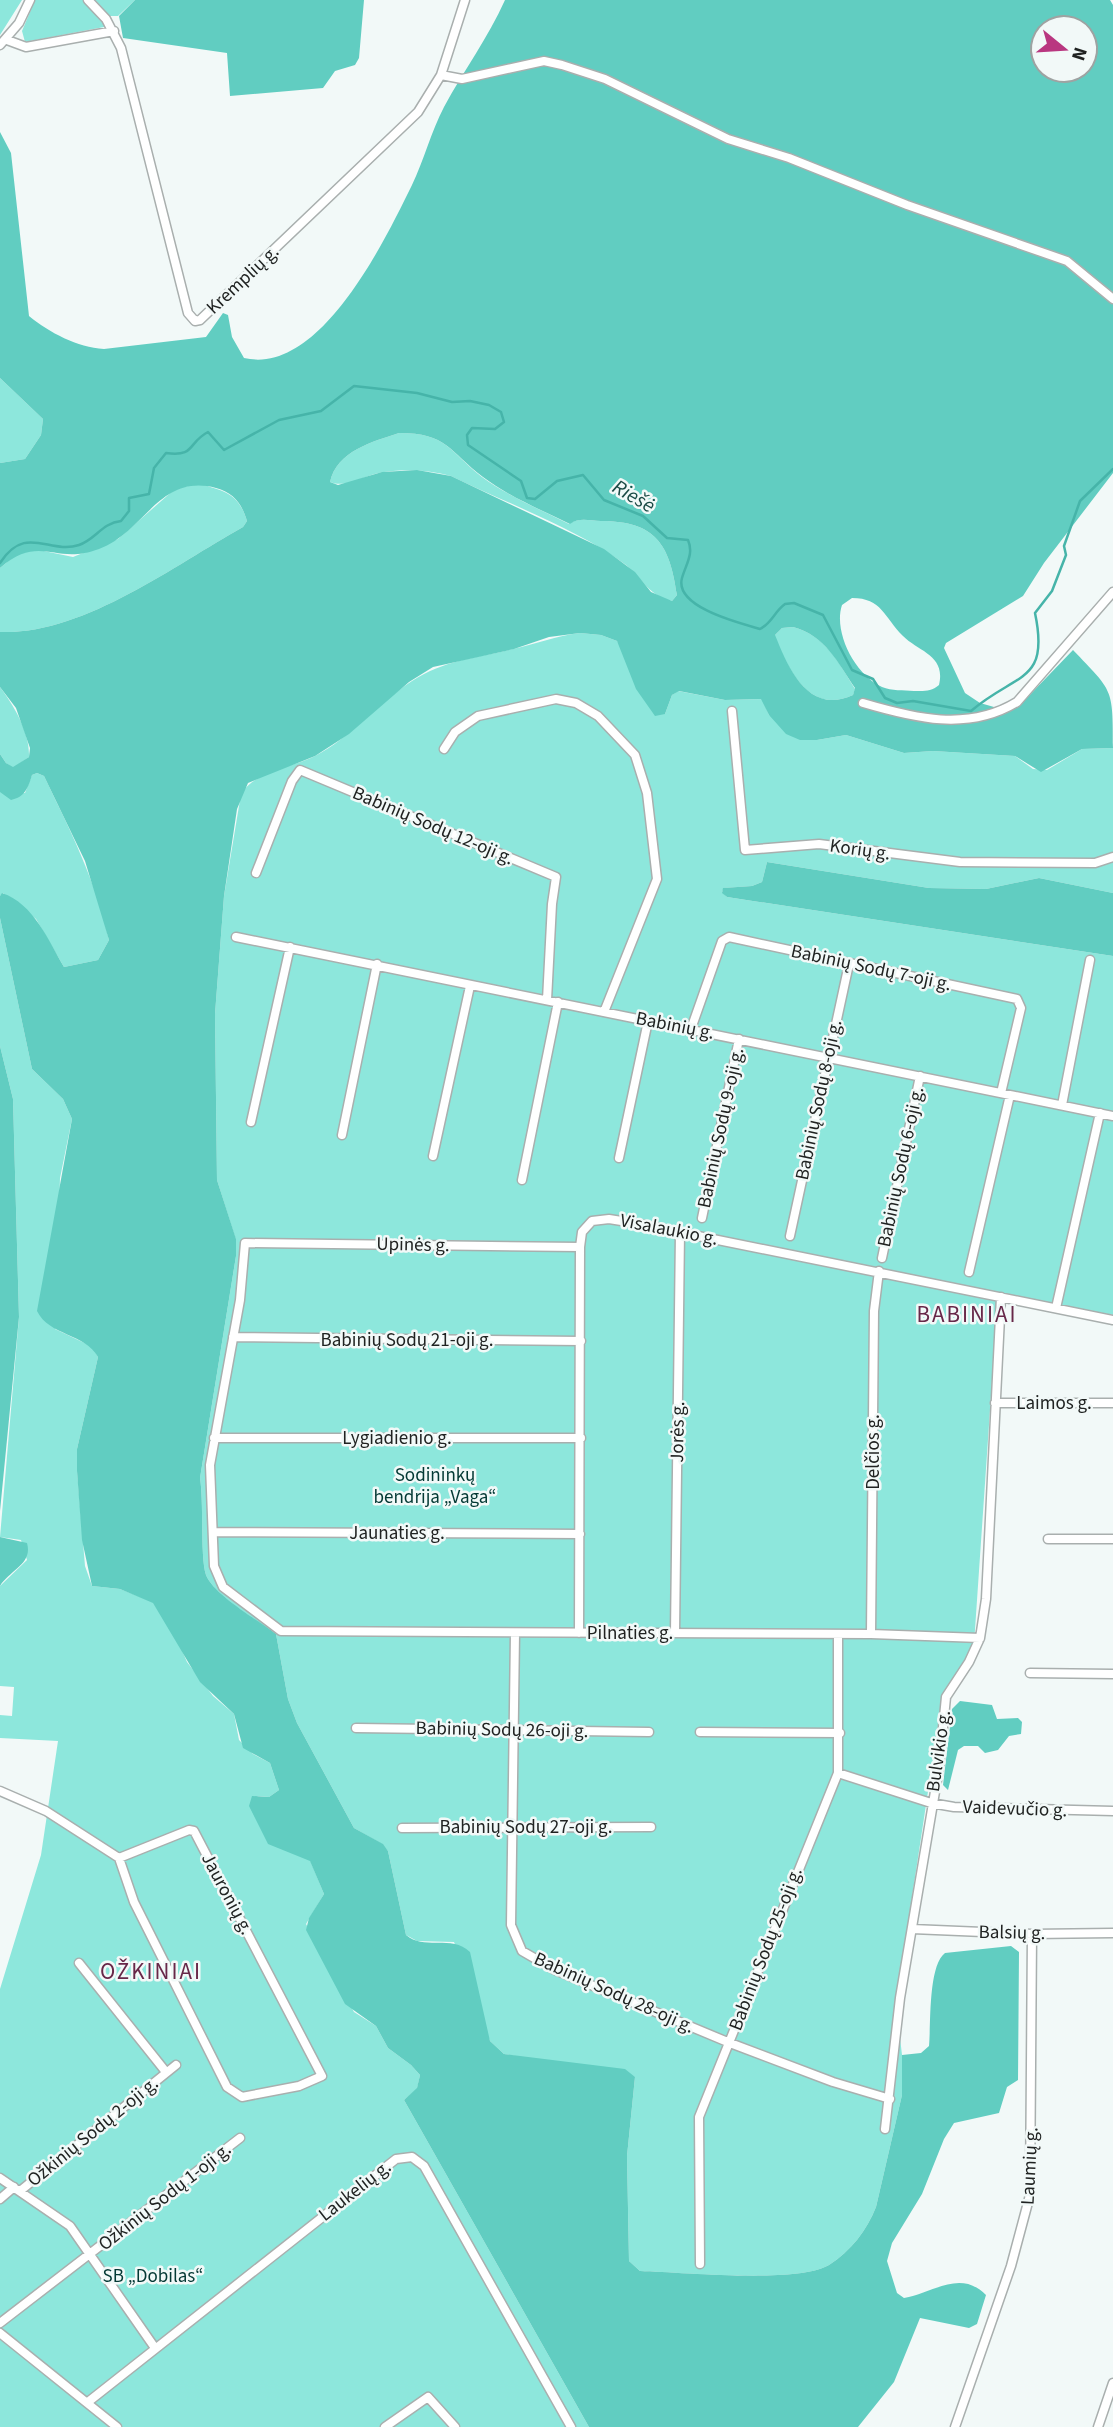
<svg xmlns="http://www.w3.org/2000/svg" width="1113" height="2427" font-family="'Source Sans 3',sans-serif">
<rect width="100%" height="100%" fill="#f2f9f8"/>
<!-- green -->
<path fill="#8de7dc" d="M0,0H22L0,35Z
M35,0H85L105,22L104,27L25,42L22,31Z
M95,0H135L118,16H110Z
M0,378L43,419L41,435L25,459L0,463Z
M399,433C447,433 449,451 482,477C508,496 541,510 569,524C580,517 589,521 601,521C656,521 670,545 677,595L672,601C650,597 642,578 626,565C578,529 506,503 451,476C430,470 406,469 384,472C366,474 347,489 330,482C337,451 372,442 399,433Z
M200,484C225,491 239,494 247,521L243,527C173,566 83,635 0,632V568L18,553L34,549L73,557L118,539L176,488Z
M793,627C825,635 839,663 855,689L853,695C808,716 788,667 774,636L782,628Z
M580,633L601,635L617,641L665,714L672,695L678,691L725,700L762,699L769,715L817,740L846,735L904,753L933,751L1015,756L1033,769L1047,770L1082,749L1113,748V893L1039,878L986,889L929,888L767,862L762,882L752,886L724,888L722,892L727,897L1113,956V1315L998,1293L974,1644L942,1699L896,2003L902,2055V2095L876,2207C867,2230 851,2251 829,2265C797,2284 682,2272 640,2271L629,2261L627,2156L635,2077L504,2054L490,2041L454,1942L417,1941L406,1935L388,1851L382,1844L354,1828L297,1723L288,1699L276,1634C258,1621 214,1595 206,1575C200,1557 204,1503 200,1478L236,1256V1240L217,1180L215,1014L224,896L241,794C255,771 291,768 315,756C352,737 378,703 412,681C444,660 477,658 513,649C536,644 556,636 580,633Z
M0,687C14,706 30,732 29,757L13,768L6,763L0,754Z
M37,773L44,776C70,830 96,881 109,940L98,960L64,967L36,919L3,893L0,896V792L25,793L32,775Z
M0,918L32,1069L63,1099L72,1119L60,1178L55,1329L93,1347L98,1357L77,1449V1471L85,1566L92,1586L120,1589L153,1602L177,1639L187,1662L213,1696L234,1714L239,1740L253,1754L270,1763L279,1790L269,1797L257,1796L310,1860L324,1894L306,1924L354,2012L376,2026L388,2048L411,2065L420,2075L417,2089L404,2100L589,2427H0V1989L41,1855L58,1741L0,1738V1715L12,1716L14,1687L0,1686V1586L27,1560L21,1540L0,1537L19,1317L13,1099L0,1046Z"/>
<!-- forest -->
<path fill="#61cdc1" fill-rule="evenodd" d="M135,0H364L359,58L355,65L335,71L323,88L230,96L227,53L123,38L119,16Z
M505,0H1110L1113,5V473L1044,563L1023,596L946,643L944,648L965,693L980,703L1008,711L1020,705L1073,650C1113,692 1113,687 1113,748L1082,749L1041,772L1015,756L933,751L904,753L846,735L817,740H800L786,734L769,715L761,699L725,700L679,691L672,695L665,714L655,716L636,689L617,641L601,635L580,633L549,637L514,649L433,667L409,682L349,734L315,756L248,783L237,809L224,896L215,1014L217,1180L236,1239V1256L200,1478C204,1503 200,1557 206,1575C214,1595 258,1620 276,1634L288,1699L297,1723L354,1828L383,1844L388,1851L406,1935C425,1951 451,1934 470,1952L490,2041L504,2054L625,2069L635,2077L627,2156L629,2261L640,2271C682,2272 797,2284 829,2265C851,2251 867,2230 876,2207L902,2095V2055L921,2053L929,2046C931,2024 928,1966 945,1953L1011,1946L1019,1952L1018,2080L1007,2087L999,2113L954,2123L944,2139L922,2194L892,2243L887,2261L897,2293L904,2298C933,2293 960,2269 986,2295L977,2324L969,2328L920,2318L894,2382L858,2427H589L404,2100L417,2088L420,2075L411,2065L388,2048L376,2026L345,2004L306,1930L309,1918L324,1894L310,1861L268,1844L249,1806L252,1796L269,1797L279,1790L270,1763L243,1748L234,1714L200,1682L153,1603L120,1589L92,1586L82,1540L77,1471V1449L98,1357C85,1333 49,1336 37,1311L72,1119L63,1099L32,1069L0,918V896L2,893C34,904 48,940 64,967L98,960L109,940L85,861L44,776L37,773L32,775C28,788 25,797 11,800L0,792V754L6,763L13,767L29,757L30,748L16,708L0,687V632C83,635 173,566 243,527L247,521C242,504 234,493 216,488C159,473 145,532 99,549C54,566 41,533 0,568V463L25,459L41,435L43,419L0,378V132L11,153L29,316C50,333 77,347 104,349L206,337L223,313L228,315L232,337L244,358C320,376 385,240 412,185C424,160 431,132 444,107C464,70 488,38 505,0ZM1043,28H1085V70H1043ZM399,433C447,433 449,451 483,477C508,496 541,510 570,524C580,517 589,521 601,521C656,521 670,545 677,595L672,601L651,592L635,572L604,549L451,476L417,470L382,472L338,485L330,482C337,451 372,442 399,433ZM852,598C882,598 884,617 903,636C919,652 946,655 939,685C931,692 924,691 914,691C903,690 892,691 882,687C855,675 833,632 842,605ZM793,627C825,635 838,663 855,688L853,695C808,716 788,667 775,635L782,628Z
M767,862L929,888L986,889L1039,878L1113,893V956L727,897L722,893L723,888L752,886L762,882Z
M0,1046L13,1099L19,1317L0,1511Z
M0,1537L27,1543C33,1564 10,1570 0,1586Z
M960,1701L992,1705L997,1719L1018,1718L1022,1722L1021,1734L1009,1736L998,1750L985,1753L978,1746H964L958,1750L948,1790L943,1785L952,1709Z"/>
<g fill="none" stroke-linecap="round" stroke-linejoin="round">
<!-- stream -->
<path stroke="#46b4a9" stroke-width="2.5" d="M0,563C26,523 49,555 79,545C96,539 102,523 121,521L129,511V498L149,494L154,468L166,453C196,457 187,443 208,432L224,450L279,420L321,411L354,386L417,393L452,402L470,401L489,405L501,412L504,422L495,429L472,428L467,435L468,445L521,481L527,498L535,499L557,481L583,475L604,500L643,516L667,538L688,540C694,554 686,564 682,578C674,607 739,623 760,629C772,623 774,612 785,604L794,603L823,615L852,670L873,679L885,698L897,703L913,701L971,711C1016,672 1050,684 1035,613L1052,591L1066,555L1064,546L1080,501L1113,469"/>
<defs>
<path id="street" d="M88,0L106,19L121,48L188,313L195,321L200,320L418,112L441,75L465,0
M7,40L26,47L114,31
M0,45L19,23L30,0
M441,75L462,79L544,61L562,65L605,79L728,139L789,158L907,205L1067,261L1113,299
M863,703C914,718 968,732 1017,702L1113,592
M732,711L745,850L819,844L960,862L1095,863L1113,857
M444,749L455,732L478,716L556,699L576,703L598,716L635,755L647,793L657,879L604,1012
M256,873L292,781L300,770L556,877L552,904L547,1000
M236,937L1113,1116
M691,1029L722,941L729,937L1017,999L1021,1008L1001,1093
M1062,1105L1090,960
M251,1122L290,947
M342,1135L377,964
M433,1156L470,986
M619,1158L648,1021
M522,1180L558,1002
M702,1218L739,1039
M790,1236L849,964
M580,1247L245,1243L240,1300L210,1465L214,1566L223,1587L281,1631L871,1634L980,1638
M882,1258L920,1076
M969,1272L1010,1095
M1056,1308L1100,1113
M233,1337L581,1341
M995,1403H1113
M214,1438H581
M214,1532L580,1534
M1048,1539H1113
M515,1633L511,1925L522,1951L555,1970L730,2043L833,2082L890,2099
M579,1633L580,1247L582,1232L592,1221L609,1219L634,1223L1113,1320
M675,1633L680,1232
M871,1634L874,1311L879,1271
M1030,1673L1113,1674
M356,1728L649,1732
M700,1732L840,1733
M838,1773L931,1803L954,1807L1113,1811
M0,1791L46,1811L119,1858L189,1830L194,1831L322,2076L299,2086L242,2097L227,2087L134,1902L119,1858
M402,1828L651,1827
M912,1929L1032,1934L1113,1933
M79,1963L166,2072
M885,2129L900,1998L939,1768L946,1697L969,1662L980,1638L986,1599L1001,1297
M0,2178L70,2226L155,2348
M20,2191L176,2065
M0,2199L14,2187
M700,2264L699,2117L838,1773V1635
M0,2323L240,2138
M0,2333L117,2427
M88,2402L396,2159L412,2157L424,2166L571,2427
M385,2427L428,2397L455,2427
M955,2427L1011,2266L1030,2195L1032,1934
M1098,2427L1113,2383"/>
</defs>
<!-- street casing -->
<use href="#street" stroke="#a9afae" stroke-width="11"/>
<!-- street -->
<use href="#street" stroke="#fff" stroke-width="8"/>
</g>
<g text-anchor="middle" dominant-baseline="central" stroke-width="5" stroke-linejoin="round" paint-order="stroke">
<!-- street labels -->
<g font-size="19" fill="#202322" stroke="#f2f9f8">
<text transform="translate(243 280) rotate(-43)">Kremplių g.</text>
<text transform="translate(433 826) rotate(23)">Babinių Sodų 12-oji g.</text>
<text transform="translate(860 850) rotate(8)">Korių g.</text>
<text transform="translate(871 968) rotate(12)">Babinių Sodų 7-oji g.</text>
<text transform="translate(675 1026) rotate(11)">Babinių g.</text>
<text transform="translate(819 1100) rotate(-78)">Babinių Sodų 8-oji g.</text>
<text transform="translate(721 1128) rotate(-78)">Babinių Sodų 9-oji g.</text>
<text transform="translate(901 1167) rotate(-78)">Babinių Sodų 6-oji g.</text>
<text transform="translate(669 1230) rotate(11)">Visalaukio g.</text>
<text transform="translate(413 1245) rotate(1)">Upinės g.</text>
<text x="407" y="1340">Babinių Sodų 21-oji g.</text>
<text x="1054" y="1403">Laimos g.</text>
<text transform="translate(678 1432) rotate(-89)">Jorės g.</text>
<text x="397" y="1438">Lygiadienio g.</text>
<text transform="translate(873 1452) rotate(-90)">Delčios g.</text>
<text x="397" y="1533">Jaunaties g.</text>
<text x="630" y="1633">Pilnaties g.</text>
<text transform="translate(502 1730) rotate(1)">Babinių Sodų 26-oji g.</text>
<text transform="translate(939 1751) rotate(-82)">Bulvikio g.</text>
<text transform="translate(1015 1809) rotate(2)">Vaidevučio g.</text>
<text x="526" y="1827">Babinių Sodų 27-oji g.</text>
<text transform="translate(227 1894) rotate(62)">Jauronių g.</text>
<text transform="translate(1012 1933) rotate(1)">Balsių g.</text>
<text transform="translate(766 1949) rotate(-69)">Babinių Sodų 25-oji g.</text>
<text transform="translate(614 1993) rotate(24)">Babinių Sodų 28-oji g.</text>
<text transform="translate(93 2132) rotate(-39)">Ožkinių Sodų 2-oji g.</text>
<text transform="translate(1030 2166) rotate(-87)">Laumių g.</text>
<text transform="translate(355 2191) rotate(-38)">Laukelių g.</text>
<text transform="translate(165 2197) rotate(-38)">Ožkinių Sodų 1-oji g.</text>
</g>
<!-- park labels -->
<g font-size="19" fill="#033934" stroke="#f2f9f8">
<text x="435" y="1475">Sodininkų<tspan x="435" dy="22">bendrija „Vaga“</tspan></text>
<text x="153" y="2276">SB „Dobilas“</text>
</g>
<!-- water labels -->
<g font-size="21" font-style="italic" fill="#1b4b46" stroke="#f2f9f8">
<text transform="translate(634 496) rotate(30)">Riešė</text>
</g>
<!-- quarter labels -->
<g font-size="23" letter-spacing="2" fill="#672849" stroke="#f2f9f8">
<text x="967" y="1314">BABINIAI</text>
<text x="151" y="1971">OŽKINIAI</text>
</g>
</g>
<!-- north arrow -->
<g transform="translate(1064 49) rotate(108)"><circle r="33" fill="#f2f9f8" stroke="#9ea3a2" stroke-width="2"/>
<path d="M0-5L12 26L0 18L-12 26Z" fill="#b93780"/>
<text y="-10" font-size="19" font-weight="bold" text-anchor="middle" fill="#202322">N</text>
</g>
</svg>
